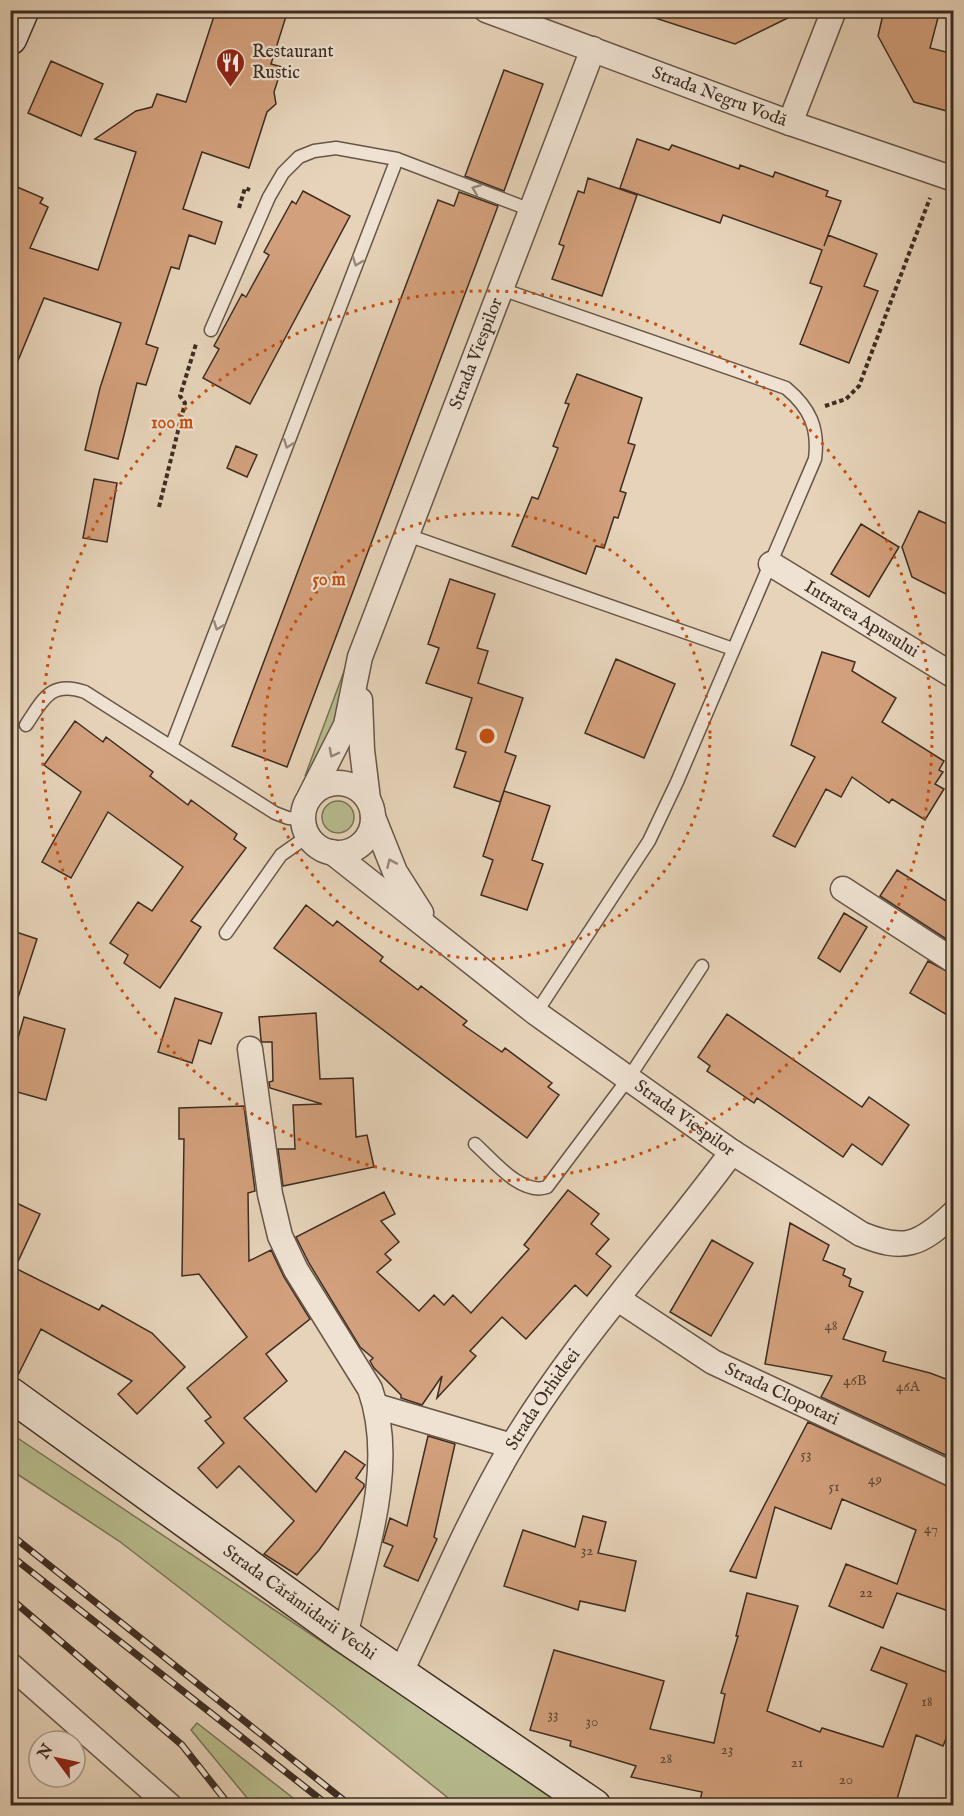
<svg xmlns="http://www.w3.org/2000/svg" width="964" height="1816" font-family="'IM FELL English',serif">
<rect width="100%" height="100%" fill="#e6d3b9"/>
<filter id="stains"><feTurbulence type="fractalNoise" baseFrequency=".00333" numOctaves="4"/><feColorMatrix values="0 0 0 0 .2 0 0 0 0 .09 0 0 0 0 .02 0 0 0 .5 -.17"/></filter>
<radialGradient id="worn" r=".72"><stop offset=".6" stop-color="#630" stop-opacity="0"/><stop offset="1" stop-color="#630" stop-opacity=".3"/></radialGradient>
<!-- green -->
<path fill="#b7bc8e" stroke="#7a7458" stroke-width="1.5" d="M349,658L339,715L321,753L305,776Z
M322 817a16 16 0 1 1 32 0a16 16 0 1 1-32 0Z
M10,1433L566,1805H457L333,1706L119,1541L11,1470Z
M197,1723L302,1805H253L191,1730Z"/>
<!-- building -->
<path fill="#d2a07c" stroke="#3d2d22" stroke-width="1.5" d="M216,10H288L271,64L282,67L274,92L276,104L267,112L249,168L202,152L183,209L222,222L215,244L189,235L179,269L171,267L146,344L158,348L146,385L137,383L118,459L85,450L100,388L121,323L44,298L10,380V184L43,198L40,203L48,207L30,248L98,270L136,152L95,139L136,111L152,107L157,94L186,102Z
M650,10H804L735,44L649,16Z
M884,10H940L930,48L954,54V113L914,102L878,36Z
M51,61L103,84L81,136L28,113Z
M504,70L543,84L504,191L465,176Z
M637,139L669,150L672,145L739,169L740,165L773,177L775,172L828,191L826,196L841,201L824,246L828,235L877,254L864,286L878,291L849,363L800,344L822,287L810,283L822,250L723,215L720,223L620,188Z
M588,178L637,195L602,296L552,279L564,246L559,244L578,191L584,193Z
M303,191L350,216L250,404L203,378L219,349L214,346L242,294L246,297L269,255L264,252L292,201L296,204Z
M459,192L498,206L287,767L232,746L438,200L454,206Z
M577,374L642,398L628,443L635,445L620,491L626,493L618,518L614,517L604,548L596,546L586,574L512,546L532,497L538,499L558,448L553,446L569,404L565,403Z
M236,446L257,455L247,477L227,468Z
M94,479L117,483L107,542L83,538Z
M919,511L954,527V598L912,577L902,547Z
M861,524L899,547L869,597L831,574Z
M450,579L495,594L477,648L488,651L478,683L523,698L505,752L516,756L500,802L454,787L466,752L456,749L472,698L426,683L439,648L428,644Z
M822,652L855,662L852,671L896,698L882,722L944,761L939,770L943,772L935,784L944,789L925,820L892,799L889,803L852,777L841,797L826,789L795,847L773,836L815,757L791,745Z
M616,659L675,684L644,758L585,733Z
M75,721L103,742L106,737L153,772L150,776L188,805L191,800L237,834L234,839L246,848L191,921L201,927L160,988L124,963L128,955L110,943L138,902L152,911L183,867L108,812L71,878L42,862L81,792L44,765Z
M504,791L550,806L532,860L543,864L527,910L481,895L493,860L483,856Z
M897,870L954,906V944L880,896Z
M306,905L333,926L337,921L383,957L380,961L418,990L421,986L467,1021L463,1025L502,1052L505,1048L552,1083L548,1087L559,1095L527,1138L274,948Z
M844,913L867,927L840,972L818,958Z
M16,932L37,939L15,1007L10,1006V947Z
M928,961L954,975V1019L910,993Z
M175,998L222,1013L211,1044L199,1040L192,1063L158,1052Z
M316,1013L320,1079L353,1078L356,1137L367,1135L374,1167L283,1186L278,1149H295L293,1105L322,1104L270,1088L269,1082L273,1081L272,1042H262L261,1040L259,1017Z
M727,1014L862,1107L869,1097L909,1125L882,1165L852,1144L843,1157L757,1098L754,1103L707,1071L710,1066L698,1057Z
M24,1017L65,1029L46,1100L10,1090V1066Z
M244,1106L255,1191L248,1193L249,1261L271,1250L284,1277L310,1319L266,1354L287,1381L244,1418L316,1492L345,1451L365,1465L356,1478L364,1484V1487L319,1550L297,1575L264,1554L294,1521L239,1466L217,1488L198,1468L224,1443L205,1421L211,1417L187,1388L247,1337L199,1274L182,1276L184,1139H179V1108Z
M568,1190L599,1214L591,1224L609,1239L596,1254L611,1266L587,1296L575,1285L526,1339L502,1317L470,1351L476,1356L437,1398L442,1376L422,1405L401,1398V1395L374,1368L370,1361L373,1358L360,1347L309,1263L296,1237L384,1192L395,1214L381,1221L399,1242L385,1254L391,1260L377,1272L419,1311L434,1295L444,1305L453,1295L471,1313L529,1249L524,1245Z
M10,1200L40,1214L15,1268L99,1310L102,1305L152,1333L185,1367L137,1414L118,1394L132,1381L41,1329L17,1377L10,1376Z
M790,1223L829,1245L823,1260L845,1269L843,1275L851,1279L849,1286L863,1292L843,1339L886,1352L883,1361L930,1373L954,1382V1459L821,1397L832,1376L765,1364Z
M712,1240L753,1263L711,1336L670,1312Z
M808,1422L954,1489V1613L897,1593L883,1628L829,1606L846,1564L897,1584L916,1530L842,1499L831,1529L775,1507L756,1578L730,1571Z
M428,1436L455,1444L434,1537L437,1539L418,1581L384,1566L393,1546L383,1542L390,1518L407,1526Z
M583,1516L606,1522L598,1553L636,1561L625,1611L580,1601L578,1610L504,1586L523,1530L575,1547Z
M747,1593L798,1606L767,1711L820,1732L822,1728L883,1747L907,1684L871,1670L881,1647L954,1675V1719L943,1746L916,1735L895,1806H719L700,1801L702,1792L631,1777L636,1766L570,1746L571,1741L530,1730L554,1650L664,1681L650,1729L714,1743L725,1694L721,1693L738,1636H736Z"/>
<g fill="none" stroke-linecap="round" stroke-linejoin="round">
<defs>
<path id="lane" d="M501,289L786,388C810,408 819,428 815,459L677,782L649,841L536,1013
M211,330L269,197L283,173L299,157L314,151L336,148L397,159
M407,535L733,649
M26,725C43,700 50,680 85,692L275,813L288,818L303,819
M171,747L397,159L531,210
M226,933L281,855L308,836
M475,1144C493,1160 521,1196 547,1187L628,1079L702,966"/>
<g id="street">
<path id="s1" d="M486,10L790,123L954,179"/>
<path d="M790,123L834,10"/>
<path id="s2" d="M771,564L954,676"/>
<path d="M360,700L362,750L368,799"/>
<circle cx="338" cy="818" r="35"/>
<path id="s3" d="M310,796L346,725L360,657L593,49"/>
<path d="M373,817L395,872L421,913"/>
<path id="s4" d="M332,852L536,1013L732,1152L861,1234C904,1252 920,1245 954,1213"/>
<path d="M843,889L954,961"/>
<path d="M250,1049L270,1194L280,1236L296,1270L370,1389C398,1468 363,1558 345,1636"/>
<path id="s5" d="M618,1299L713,1362L954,1475"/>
<path d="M376,1406L512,1446"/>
<path d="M10,1665L170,1806"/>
<path id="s6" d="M400,1674C436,1598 469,1519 512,1446C575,1341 660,1250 732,1152"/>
</g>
<g id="secondary">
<path d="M10,38L22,10"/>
<path id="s7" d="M10,1394L345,1636L594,1806"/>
</g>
</defs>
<!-- lane casing -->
<use href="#lane" stroke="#675648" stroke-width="15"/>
<!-- street casing -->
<use href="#street" stroke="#675648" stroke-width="27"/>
<!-- secondary casing -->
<use href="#secondary" stroke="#3d2d22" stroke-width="36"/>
<!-- path -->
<path stroke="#3d2d22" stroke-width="4" stroke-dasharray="4.5 3" stroke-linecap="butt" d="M239,208L245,188L250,190
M825,406L846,399L859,386L930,198
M159,507L185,403L180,396L196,344"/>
<!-- lane -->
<use href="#lane" stroke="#efe2d2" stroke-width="12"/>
<!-- street -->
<use href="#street" stroke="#efe2d2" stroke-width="24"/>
<!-- secondary -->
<use href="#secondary" stroke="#efe2d2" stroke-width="33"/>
<defs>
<path id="rail" d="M10,1534L351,1806
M10,1555L329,1806
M10,1598L182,1745L230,1806"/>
</defs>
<!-- rail casing -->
<use href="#rail" stroke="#3d2d22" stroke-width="7"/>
<!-- rail -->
<use href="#rail" stroke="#efe2d2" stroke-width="4.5" stroke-dasharray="14" stroke-linecap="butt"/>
</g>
<!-- one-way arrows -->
<defs><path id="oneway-chevron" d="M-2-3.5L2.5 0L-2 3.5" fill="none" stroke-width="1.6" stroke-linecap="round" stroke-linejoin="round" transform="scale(1.5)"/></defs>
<g stroke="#96887a">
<use href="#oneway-chevron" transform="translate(476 189) rotate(-158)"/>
<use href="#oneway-chevron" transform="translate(357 262) rotate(111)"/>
<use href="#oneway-chevron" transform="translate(288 444) rotate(111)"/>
<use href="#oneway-chevron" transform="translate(218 626) rotate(111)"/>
<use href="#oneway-chevron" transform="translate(333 753) rotate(118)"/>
<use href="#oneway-chevron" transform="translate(391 863) rotate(-114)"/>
</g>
<!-- distance rings -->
<g fill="none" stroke="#c65010" stroke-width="3" stroke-dasharray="3 6">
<circle cx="487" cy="736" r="223"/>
<circle cx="487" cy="736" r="445"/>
</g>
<!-- icons -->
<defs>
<symbol id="restaurant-pin" viewBox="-11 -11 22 30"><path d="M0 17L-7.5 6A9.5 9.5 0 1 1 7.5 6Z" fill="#8f2418" stroke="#efe2d2"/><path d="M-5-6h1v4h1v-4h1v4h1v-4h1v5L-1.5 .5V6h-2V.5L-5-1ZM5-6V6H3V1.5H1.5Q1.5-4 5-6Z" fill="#fff"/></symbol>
</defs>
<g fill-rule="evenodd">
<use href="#restaurant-pin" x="214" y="46" width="33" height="45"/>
</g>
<g text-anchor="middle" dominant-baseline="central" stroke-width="4.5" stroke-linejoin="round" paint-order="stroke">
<!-- number labels -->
<g font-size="15" fill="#624a38">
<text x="831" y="1325">48</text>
<text x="855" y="1380">46B</text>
<text x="908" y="1386">46A</text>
<text x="806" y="1454">53</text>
<text x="875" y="1479">49</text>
<text x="834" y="1486">51</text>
<text x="931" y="1528">47</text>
<text x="587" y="1550">32</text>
<text x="866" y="1592">22</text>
<text x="927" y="1701">18</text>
<text x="553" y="1714">33</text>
<text x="592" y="1721">30</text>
<text x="727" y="1749">23</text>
<text x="666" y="1758">28</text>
<text x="797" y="1762">21</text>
<text x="846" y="1779">20</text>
</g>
<!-- poi labels -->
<g font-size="18" fill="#3d2d22" stroke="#efe2d2" text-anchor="start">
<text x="252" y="52">Restaurant<tspan x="252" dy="21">Rustic</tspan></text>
</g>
<!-- street labels -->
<g font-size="18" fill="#3d2d22" stroke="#efe2d2">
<text stroke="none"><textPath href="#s1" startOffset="249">Strada Negru Vodă</textPath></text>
<text stroke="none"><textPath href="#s3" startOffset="474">Strada Viespilor</textPath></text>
<text stroke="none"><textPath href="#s2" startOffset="106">Intrarea Apusului</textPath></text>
<text stroke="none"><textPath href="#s4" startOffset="442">Strada Viespilor</textPath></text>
<text stroke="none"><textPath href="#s5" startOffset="190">Strada Clopotari</textPath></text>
<text stroke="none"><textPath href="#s6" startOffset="310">Strada Orhideei</textPath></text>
<text stroke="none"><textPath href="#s7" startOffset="357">Strada Cărămidarii Vechi</textPath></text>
</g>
</g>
<circle cx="487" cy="736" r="9" fill="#c65010" stroke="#efe2d2" stroke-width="3"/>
<g font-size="18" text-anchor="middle" font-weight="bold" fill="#c65010" stroke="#efe2d2" stroke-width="4.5" stroke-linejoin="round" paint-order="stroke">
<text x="172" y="428">100 m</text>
<text x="329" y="585">50 m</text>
</g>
<!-- margin -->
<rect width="964" height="1816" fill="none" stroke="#e6d3b9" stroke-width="36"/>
<rect x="12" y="12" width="940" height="1792" fill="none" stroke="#3d2d22" stroke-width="3"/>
<rect x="18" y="18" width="928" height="1780" fill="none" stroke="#3d2d22" stroke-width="1.5"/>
<!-- north arrow -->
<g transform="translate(57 1759) rotate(303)"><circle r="28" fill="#efe2d2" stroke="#a89a8c" stroke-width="1.5"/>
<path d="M0-4.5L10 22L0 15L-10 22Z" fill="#8f2418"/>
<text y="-9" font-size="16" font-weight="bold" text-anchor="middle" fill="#3d2d22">N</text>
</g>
<rect width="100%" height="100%" filter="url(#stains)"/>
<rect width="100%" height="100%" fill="url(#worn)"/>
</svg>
